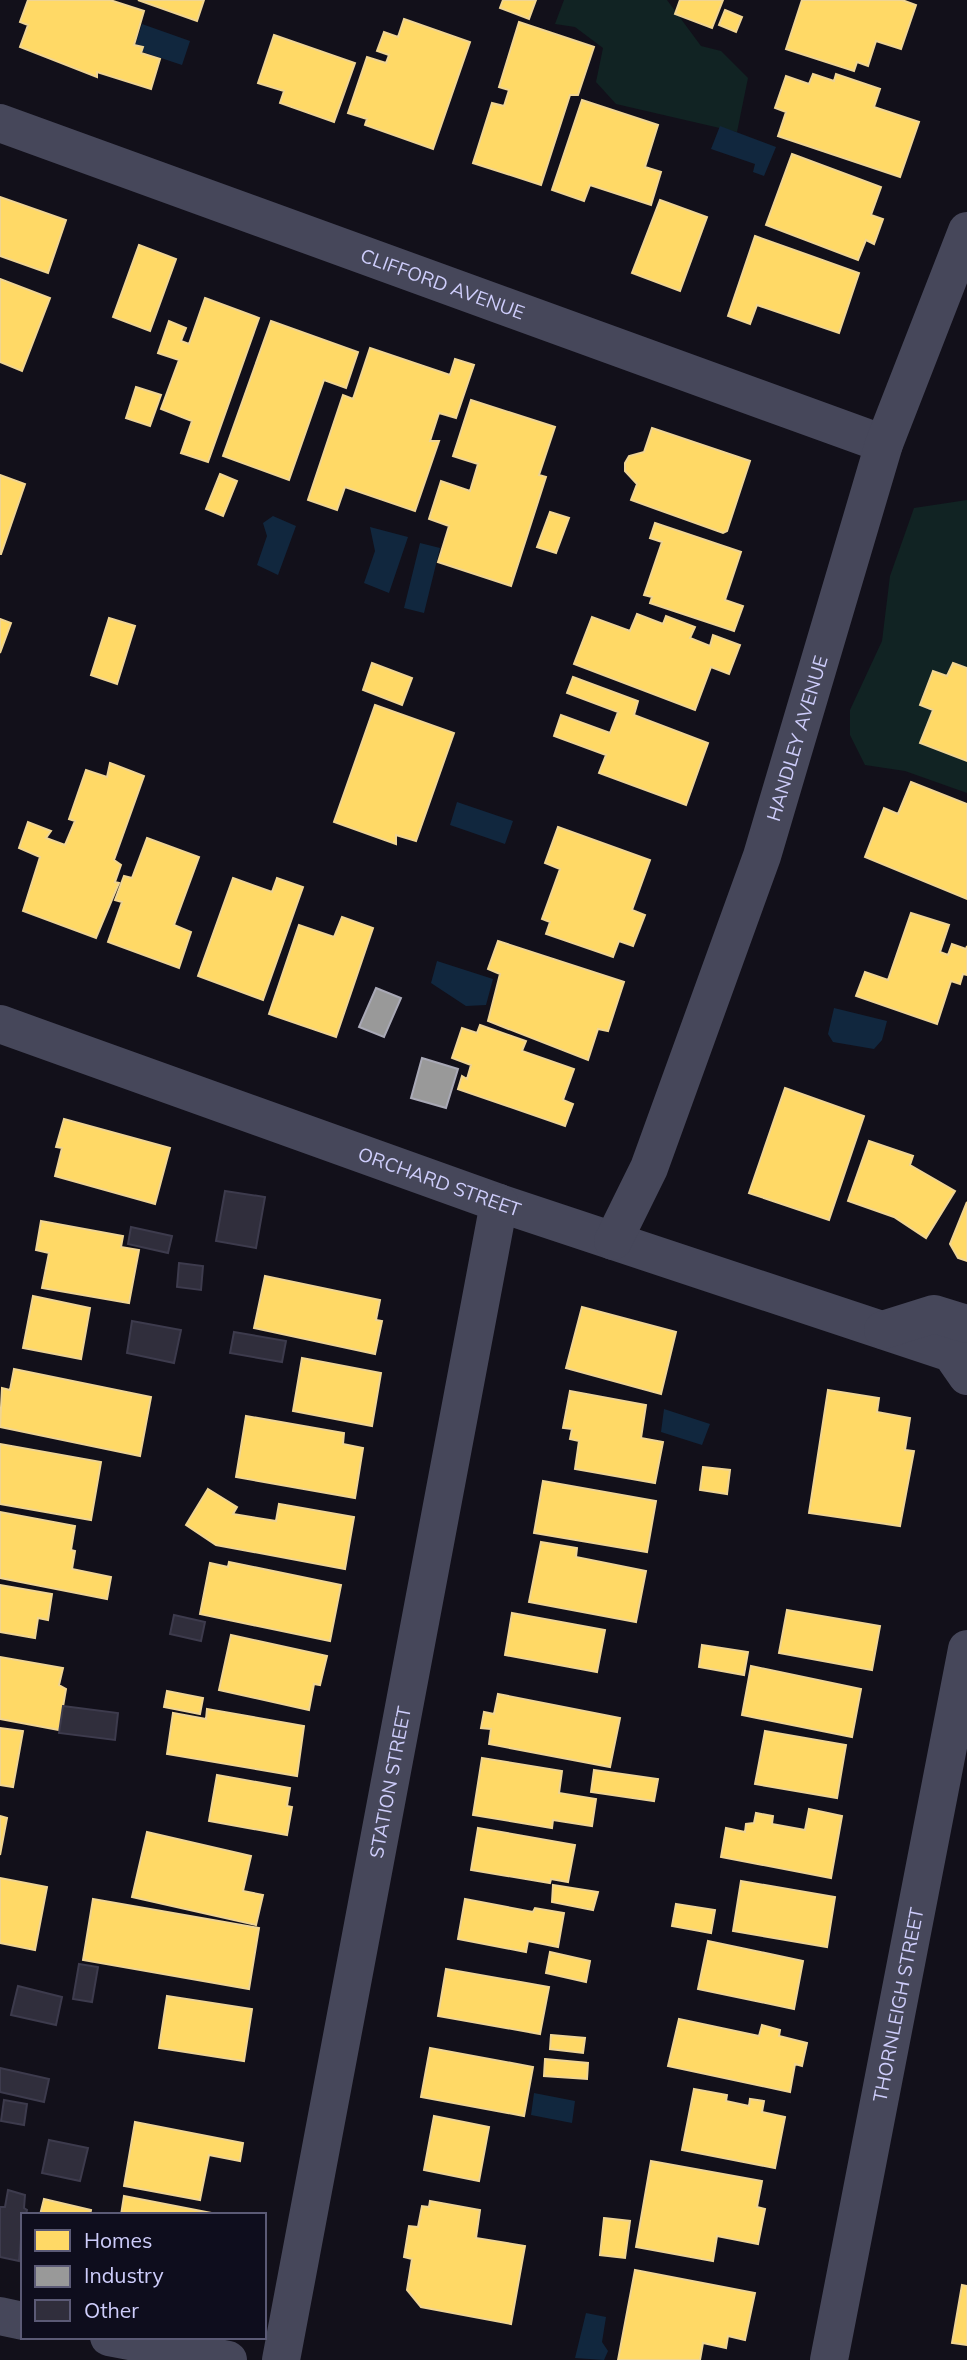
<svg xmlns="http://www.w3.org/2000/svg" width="967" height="2360" font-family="Mulish,sans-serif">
<rect width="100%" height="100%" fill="#12101a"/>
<!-- green -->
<path fill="#112323" d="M564,0H667L701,46L721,51L748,78L737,132L616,104L596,82L603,48L575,27L555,24Z
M967,500V793L905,771L865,765L850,735V710L882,641L890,576L914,508Z"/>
<!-- water -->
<path fill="#11273e" d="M142,24L190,41L182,65L134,49Z
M720,126L776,147L764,176L753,172L755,164L711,149Z
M273,516L296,526L278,575L257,565L267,536L263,523Z
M370,527L408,537L389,593L364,583L375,551Z
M420,543L440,548L424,613L404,608Z
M457,802L513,821L505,844L450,825Z
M437,961L493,979L486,1005L466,1006L431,983Z
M834,1008L887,1021L882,1040L874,1049L833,1042L828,1034Z
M664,1409L710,1424L702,1445L661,1432Z
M534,2093L575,2101L572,2123L531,2115Z
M586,2313L606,2317L602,2342L608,2351L604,2360L575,2358Z"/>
<!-- homes -->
<path fill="#ffd966" stroke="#f0d593" stroke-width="2" d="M28,0H110L144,11L134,45L143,47L141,53L160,59L151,89L97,72V77L20,47L28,25L20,22Z
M138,0H204L197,21Z
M503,0H536L529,19L500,8Z
M680,0H723L712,28L675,14Z
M802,0H902L916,5L901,49L876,41L868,66L857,62L854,71L786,49Z
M725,10L742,17L736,32L719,25Z
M404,19L470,42L433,149L365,125L367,119L348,113L367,57L386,63L389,55L377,51L384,32L398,37Z
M519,22L594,47L578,95H570L541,185L473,163L492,103L504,106L509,90L499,87Z
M274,35L355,63L334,122L280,103L284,91L258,83Z
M813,74L834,81L836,74L880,89L874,107L919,122L900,177L778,136L786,112L775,108L786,76L809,84Z
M582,100L658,125L645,167L661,172L651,205L590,185L584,201L552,190Z
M792,154L881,187L871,215L883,219L874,244L866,240L858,260L766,225Z
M0,197L66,220L48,273L0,256Z
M660,200L707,217L680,291L632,273Z
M755,236L859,273L839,333L757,305L750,324L728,316Z
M139,245L176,259L150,331L113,317Z
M0,279L50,298L22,371L0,362Z
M205,298L259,318L208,462L181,453L192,421L161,409L179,360L158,353L169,321L186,328L181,341L189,344Z
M271,321L358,352L346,388L324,380L289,480L223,456Z
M370,348L450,375L455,359L474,365L456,418L439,413L430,441H439L415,511L345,487L337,510L308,500L343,395L353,399Z
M136,387L161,395L150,426L126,418Z
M471,400L555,427L539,475L546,477L511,586L438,562L449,526L429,519L441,481L470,491L478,464L453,456Z
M652,428L750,461L727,531L723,533L631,500L637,484L625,471V463L629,456L644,452Z
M220,474L237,481L223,516L206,509Z
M0,475L25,484L1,554H0Z
M550,512L569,518L556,553L537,547Z
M655,523L741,552L725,600L743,606L734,631L650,603L652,597L644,595L662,542L650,538Z
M637,614L663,624L666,616L695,627L690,638L710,646L713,635L740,645L729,674L711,667L695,710L574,664L592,617L630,631Z
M109,618L135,626L117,684L91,675Z
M0,619L11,623L0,653Z
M372,663L412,678L402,705L363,690Z
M953,663L967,668V761L920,743L933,710L920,705L933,671L947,676Z
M573,677L638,701L634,715L708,743L686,805L599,773L606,755L554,736L561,715L610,733L618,712L567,693Z
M375,705L454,733L416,841L396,835V844L334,822Z
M110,763L144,776L114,860L121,865L115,882L119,883L96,938L23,911L40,857L19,848L28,822L51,831L46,838L65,845L75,821L69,819L86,770L107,777Z
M911,782L967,804V899L865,857L884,808L898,814Z
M558,827L650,860L632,910L645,915L633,946L619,941L613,957L546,934L550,922L542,919L560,869L545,863Z
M147,838L199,857L174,925L191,932L179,968L108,942L122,902L115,900L124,876L132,878Z
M233,878L272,892L277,878L303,887L263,1000L198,976Z
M911,913L949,925L940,952L948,955L952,944L966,949L967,946V975L963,974L960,984L951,981L937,1024L856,996L865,972L888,980Z
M342,917L373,928L336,1037L269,1014L299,925L334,937Z
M498,941L624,982L608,1031L598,1029L588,1060L488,1021L500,974L488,969Z
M480,1025L526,1041L522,1051L574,1069L563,1100L573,1104L565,1126L458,1089L462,1076L467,1079L471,1065L452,1058L462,1028L477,1033Z
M785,1088L864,1116L829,1220L749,1193Z
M64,1119L170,1148L155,1204L55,1176L62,1148L56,1147Z
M869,1141L913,1156L910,1165L955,1191L926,1238L894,1217L848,1201Z
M967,1202V1261L958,1258L950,1244Z
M41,1221L123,1236L121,1247L139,1250L129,1303L42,1288L49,1253L36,1250Z
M265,1276L380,1300L376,1320L382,1321L375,1354L254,1328Z
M33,1296L90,1308L81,1359L23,1348Z
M582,1307L676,1332L661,1394L566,1368Z
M302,1358L381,1373L372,1426L293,1411Z
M14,1369L151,1397L140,1456L0,1427L2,1388L10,1390Z
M828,1390L879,1398L877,1412L910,1418L905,1450L914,1451L900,1526L809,1513Z
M570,1391L646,1405L641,1438L663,1442L655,1483L575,1469L579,1441L570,1439L572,1429L563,1428Z
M246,1416L344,1433L343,1444L363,1448L355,1498L236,1477Z
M0,1444L101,1462L91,1520L0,1504Z
M703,1467L730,1470L727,1494L700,1490Z
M543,1481L656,1501L647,1552L534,1533Z
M208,1489L237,1507L233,1514L276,1521L279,1504L354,1517L345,1569L216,1545L186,1525Z
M0,1512L75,1526L71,1550L75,1551L72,1569L111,1577L107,1599L0,1578Z
M541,1542L577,1548L576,1557L646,1571L636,1622L529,1602Z
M229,1562L341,1585L330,1641L200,1614L210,1563L228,1567Z
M0,1585L52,1594L48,1620L38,1618L35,1638L0,1632Z
M787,1610L880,1626L872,1670L779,1653Z
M512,1613L605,1630L597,1672L505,1655Z
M231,1635L327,1656L320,1685L314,1684L309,1710L219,1690Z
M702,1645L748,1652L744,1675L699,1667Z
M0,1657L63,1668L59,1685L66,1689L59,1730L0,1719Z
M751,1666L861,1689L852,1737L742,1715Z
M167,1691L203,1698L200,1714L164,1707Z
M498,1694L620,1718L610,1767L489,1744L491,1729L481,1728L484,1712L494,1714Z
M207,1709L304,1726L297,1776L167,1754L173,1713L206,1719Z
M0,1728L23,1731L13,1787L0,1785Z
M765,1731L846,1745L837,1798L755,1784Z
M482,1758L562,1771L559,1793L596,1799L592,1826L553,1820L552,1828L473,1815Z
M594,1770L658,1779L654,1801L591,1792Z
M217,1775L290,1788L287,1806L292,1807L287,1835L209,1821Z
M809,1809L842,1816L831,1878L721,1857L726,1828L745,1832L746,1824L754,1823L756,1813L773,1816L772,1824L805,1830Z
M0,1816L7,1818L0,1855Z
M478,1828L575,1845L568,1882L551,1879L550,1883L471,1870Z
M147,1832L251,1856L243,1891L263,1895L256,1925L132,1897Z
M0,1878L47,1887L35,1950L0,1943Z
M741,1881L835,1897L827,1947L733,1931Z
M553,1885L598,1892L593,1910L552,1902Z
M93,1899L259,1928L249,1989L83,1960Z
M465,1899L533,1912L535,1908L564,1913L558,1947L528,1941L526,1952L458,1939Z
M676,1904L715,1910L711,1933L672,1926Z
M708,1941L803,1961L794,2009L698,1989Z
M550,1952L590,1961L586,1982L546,1973Z
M446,1969L549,1987L540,2034L438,2016Z
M167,1996L252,2009L244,2061L159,2048Z
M679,2019L759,2036L762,2025L780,2030L779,2036L807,2043L802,2066L795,2064L790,2092L668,2066Z
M551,2035L585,2038L583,2053L550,2049Z
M430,2048L533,2067L524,2116L421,2097Z
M545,2059L588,2063L587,2079L544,2076Z
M694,2089L727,2095L726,2101L749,2106L750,2099L764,2101L762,2112L785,2117L775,2168L682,2150Z
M434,2116L489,2127L479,2181L424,2170Z
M135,2122L243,2143L240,2161L209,2155L200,2200L124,2186Z
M651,2161L762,2181L757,2207L765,2209L758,2244L717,2236L713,2261L636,2247Z
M124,2196L212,2213V2215H121Z
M44,2199L91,2210L90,2215H40Z
M430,2201L480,2210L476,2238L525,2246L511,2324L421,2307L407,2290L412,2259L404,2257L409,2226L418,2227L422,2206L429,2207Z
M604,2218L630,2221L625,2258L600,2255Z
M635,2270L755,2293L745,2340L728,2336L726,2348L703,2343L700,2360H618Z
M962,2285L967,2286V2345L952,2343Z"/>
<!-- industry -->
<path fill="#999" stroke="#a9a9b6" stroke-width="2" d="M376,988L401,998L384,1037L359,1027Z
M422,1058L458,1069L446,1108L411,1098Z"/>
<!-- building -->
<path fill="#302e3c" stroke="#3d3b4d" stroke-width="2" d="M225,1191L265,1197L256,1248L216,1241Z
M131,1227L172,1236L168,1253L128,1244Z
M179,1263L203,1266L201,1290L177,1287Z
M132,1321L181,1330L174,1363L127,1353Z
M234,1332L286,1341L282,1362L230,1353Z
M174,1615L205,1622L201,1641L170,1634Z
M63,1706L118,1713L115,1740L59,1733Z
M79,1964L98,1967L92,2002L73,1999Z
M18,1986L62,1997L56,2025L11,2015Z
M0,2068L49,2079L44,2102L0,2092Z
M4,2100L27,2104L24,2125L1,2121Z
M49,2140L88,2148L80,2181L42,2173Z
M8,2190L25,2195L24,2208L27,2210L26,2215H23L19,2261L0,2257V2207H5Z"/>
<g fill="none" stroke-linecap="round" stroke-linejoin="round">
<!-- minor -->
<g stroke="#46475a" stroke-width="38">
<path id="s1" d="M0,123L884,444"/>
<path id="s2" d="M0,1024L499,1203L951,1353L967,1376"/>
<path id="s3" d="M613,1241L649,1168L762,856L884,444L967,231"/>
<path d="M883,1330L934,1314L967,1324"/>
<path d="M0,2316L23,2321"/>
<path d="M109,2337L228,2360"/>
<path id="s4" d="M281,2360L499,1203"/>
<path id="s5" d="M829,2360L967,1649"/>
</g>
</g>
<g text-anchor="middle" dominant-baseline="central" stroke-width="7" stroke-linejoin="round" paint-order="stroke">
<!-- street labels -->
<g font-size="19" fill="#cecdfb" stroke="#0e0d1d">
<text stroke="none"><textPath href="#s1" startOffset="471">CLIFFORD AVENUE</textPath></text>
<text stroke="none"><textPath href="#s3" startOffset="536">HANDLEY AVENUE</textPath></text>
<text stroke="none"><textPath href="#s2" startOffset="467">ORCHARD STREET</textPath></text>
<text stroke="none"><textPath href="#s4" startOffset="588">STATION STREET</textPath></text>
<text stroke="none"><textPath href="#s5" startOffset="362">THORNLEIGH STREET</textPath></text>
</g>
</g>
<!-- legend -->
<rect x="21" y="2213" width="245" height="126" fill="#0e0d1d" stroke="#5b5a76" stroke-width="2"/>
<rect x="35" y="2230" width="35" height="21" fill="#ffd966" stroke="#5b5a76" stroke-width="2"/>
<text x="84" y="2248" font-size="21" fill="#cecdfb">Homes</text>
<rect x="35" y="2266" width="35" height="21" fill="#999999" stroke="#5b5a76" stroke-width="2"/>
<text x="84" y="2283" font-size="21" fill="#cecdfb">Industry</text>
<rect x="35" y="2300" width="35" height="21" fill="#302e3c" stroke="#5b5a76" stroke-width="2"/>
<text x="84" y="2318" font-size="21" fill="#cecdfb">Other</text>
</svg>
